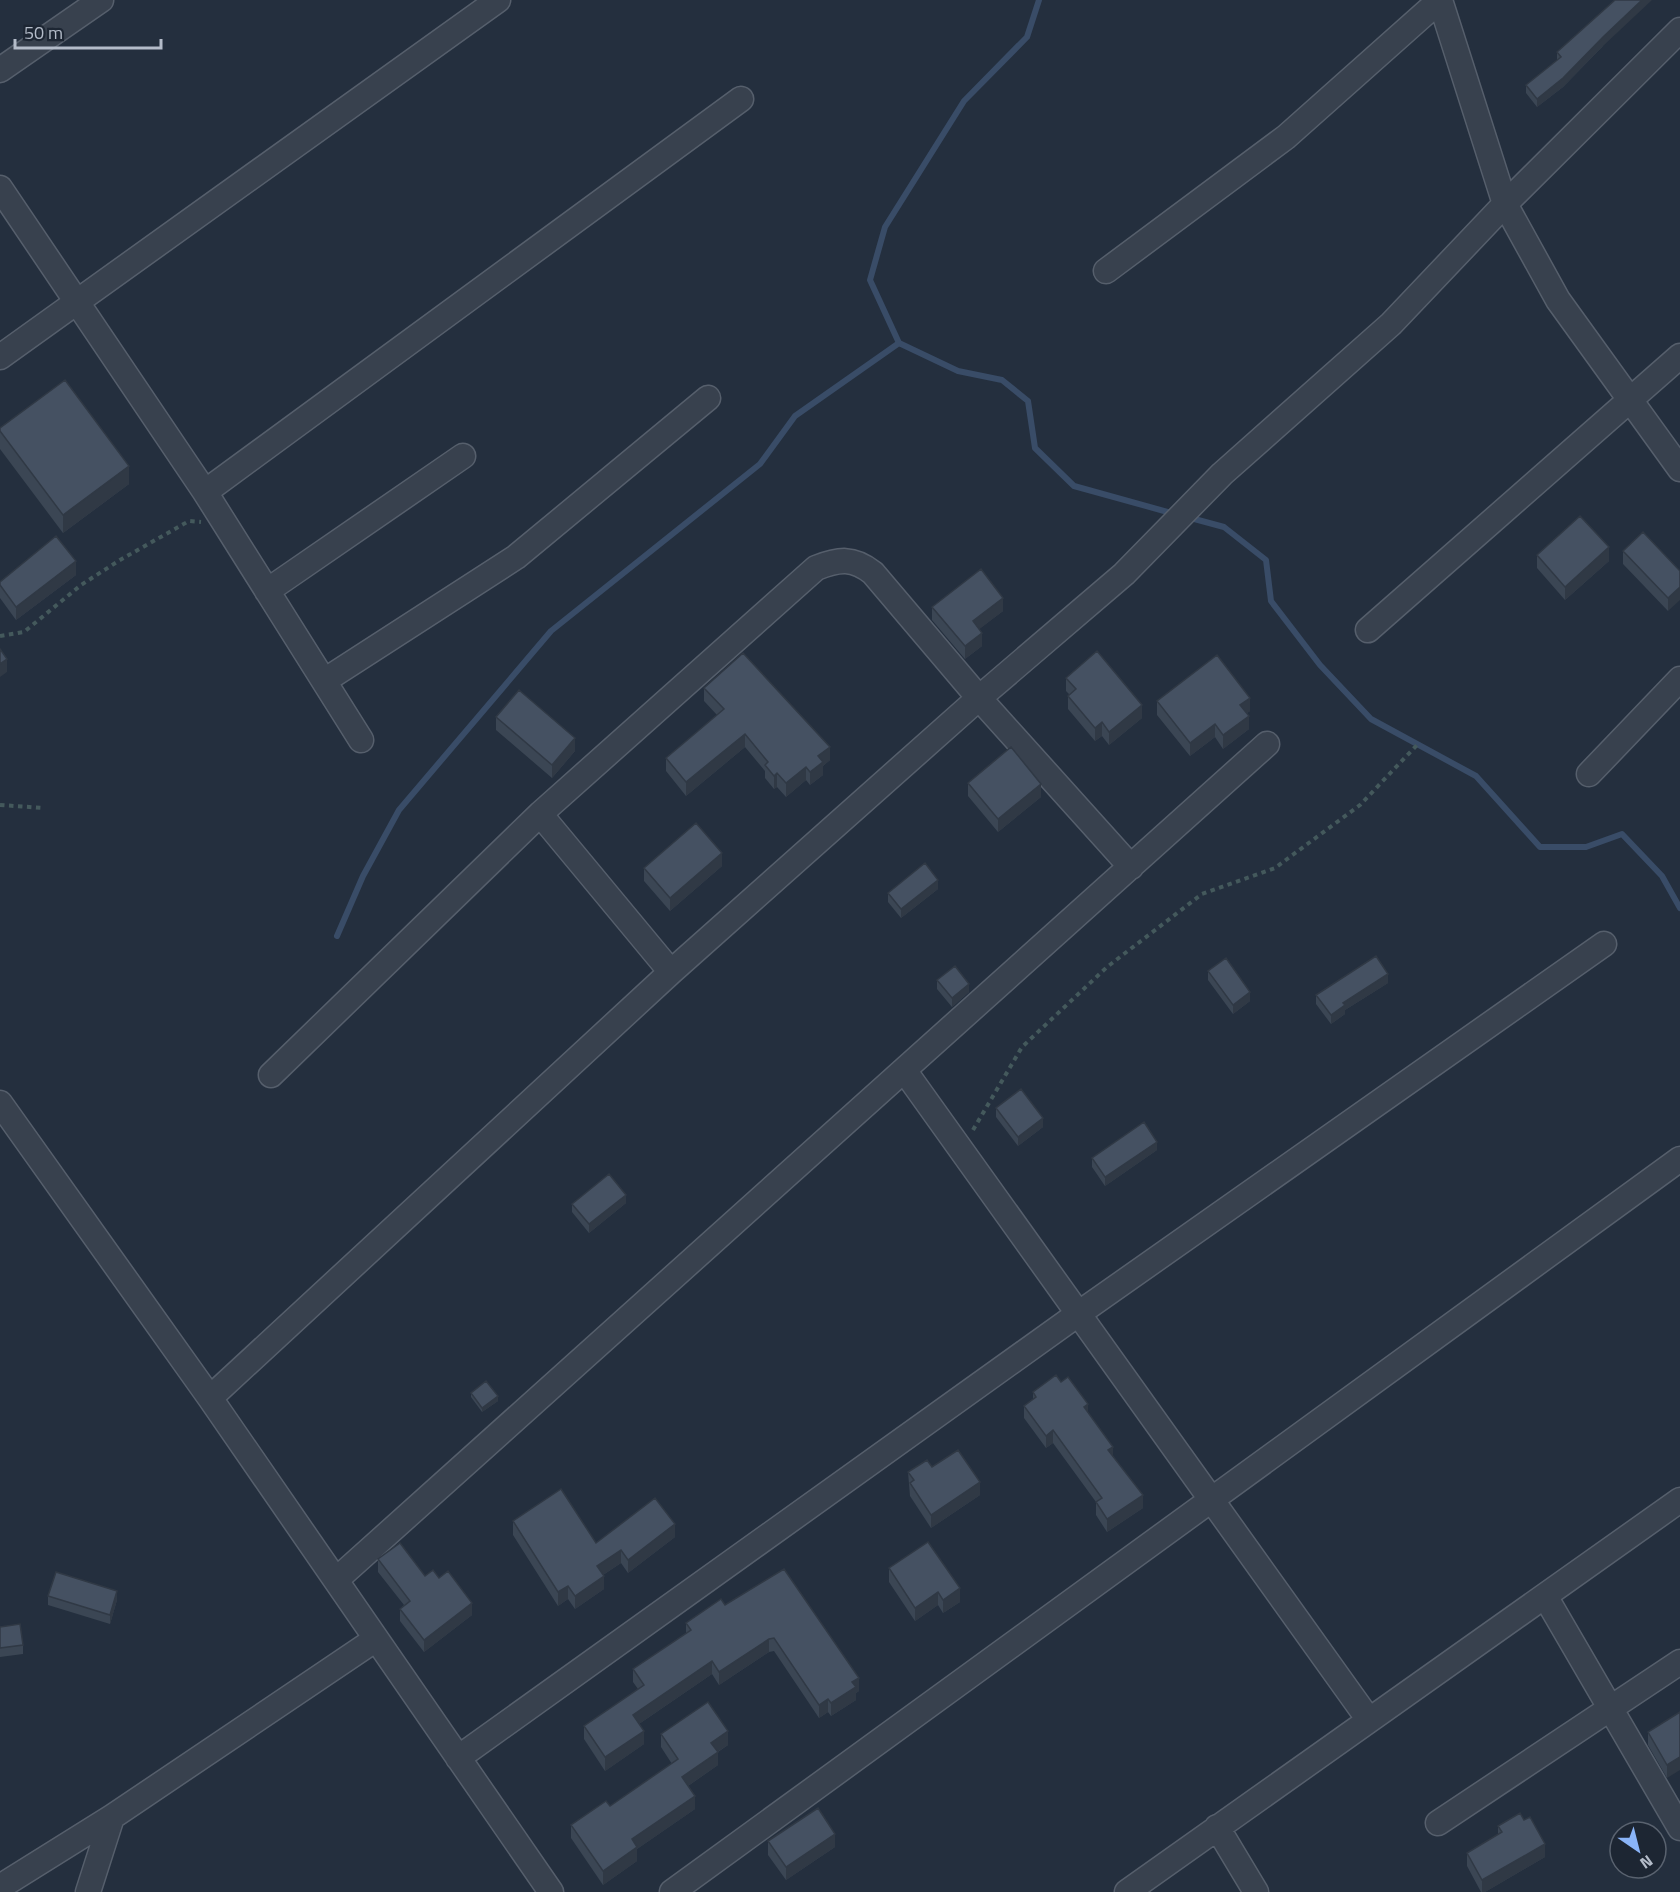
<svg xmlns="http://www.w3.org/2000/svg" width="1680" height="1892" font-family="'Titillium Web',sans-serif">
<rect width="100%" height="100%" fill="#242f3e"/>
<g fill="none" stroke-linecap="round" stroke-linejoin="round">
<!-- stream -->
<path stroke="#394c67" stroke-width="6" d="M1039,0L1027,37L964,101L885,227L870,280L899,343L958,371L1002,380L1028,401L1035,448L1074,486L1175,514
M1187,517L1224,527L1266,560L1271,601L1320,665L1371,719L1476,776L1540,847H1586L1622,834L1662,876L1680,908
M337,936L363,876L399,810L551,631L760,464L795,416L899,343"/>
<defs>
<path id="minor" d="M1440,0L1505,204L1558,300L1680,469
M0,70L101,0
M0,188L205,492L361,740
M1106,271L1286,137L1440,0
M0,357L498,0
M205,492L741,99
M267,591L463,456
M1368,630L1680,356
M324,681L516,557L708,398
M1589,774L1680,679
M540,814L671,972
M904,1070L1369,1720
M271,1075L540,814L816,568C839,559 853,557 873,573L979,698L1131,867
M0,1103L210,1398L551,1892
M210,1398L671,972L979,698L1124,574L1222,474L1391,324L1505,204L1680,30
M336,1580L1267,744
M1545,1596L1680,1828
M458,1758L1078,1314L1604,944
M1438,1823L1680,1662
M1217,1827L1256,1892
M0,1887L112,1817L376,1639
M88,1892L112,1817
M672,1892L1680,1159
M1127,1892L1680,1500"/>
</defs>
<!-- minor casing -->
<use href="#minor" stroke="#565f6c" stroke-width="27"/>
<!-- path -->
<path stroke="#44595c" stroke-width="4" stroke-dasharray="4.5 4.5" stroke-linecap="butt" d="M0,636L24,632L81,585L120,560L189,521L201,522
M0,805L44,808
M973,1130L1022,1047L1107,967L1202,894L1275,868L1360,805L1417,745"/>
<!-- minor -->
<use href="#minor" stroke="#38414e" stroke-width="24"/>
</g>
<!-- wall -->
<path fill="#3b4654" d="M1603,46L1563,87L1537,107L1526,93V85L1557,60V52Z
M0,428L129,484L63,533L0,449Z
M1623,551L1680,571L1668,611L1623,564Z
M1537,555L1609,561L1565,600L1537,568Z
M76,575L16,620L0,598V582Z
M932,607L1003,611L979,629L982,646L965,659L932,620Z
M1066,678L1142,718L1109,745L1102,736L1095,741L1068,709V696L1069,694L1066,691Z
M704,688L830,760L823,766V775L810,785L806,780L786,797L777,787L774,789L765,778V771L745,747L686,796L666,771V758L717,715L704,701Z
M1157,701L1250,711L1247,713L1249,729L1223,749L1215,737L1190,756L1157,715Z
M496,717L575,751L552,778L496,730Z
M968,783L1041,797L998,832L968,796Z
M722,866L670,911L644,881V868Z
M938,889L901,918L888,902V893Z
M1208,971L1250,1001L1233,1014L1208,980Z
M937,980L969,992L952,1007L937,989Z
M1388,983L1345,1010V1014L1331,1024L1316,1004V995Z
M996,1108L1043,1127L1018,1146L996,1117Z
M1157,1150L1105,1186L1092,1167V1158Z
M626,1203L589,1233L572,1212V1204Z
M1033,1392L1088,1413L1143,1508L1107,1532L1096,1515V1502L1053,1443L1046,1448L1024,1418V1406L1033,1399Z
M471,1393L498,1401L482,1412L471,1397Z
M932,1467L980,1495L931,1528L910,1496L908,1472Z
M513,1521L596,1543L675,1537L628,1573L621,1563L603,1575L604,1589L575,1609L568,1599L558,1606L513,1535Z
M378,1559L425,1576L439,1578L472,1615L424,1652L400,1621V1609L404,1605L378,1572Z
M889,1568L960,1602L943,1613L938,1605L915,1621L889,1582Z
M48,1596L117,1600L110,1624L48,1605Z
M725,1605L859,1691L856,1693V1700L831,1716L828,1712L819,1718L774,1651L769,1652L719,1685L712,1674L639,1724L644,1744L605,1771L584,1739V1726L638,1689L633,1682V1669L686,1633V1623Z
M0,1627L23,1645V1654L0,1657Z
M1680,1712L1667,1778L1648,1745V1732Z
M661,1734L728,1745L718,1752V1765L688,1786L695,1809L637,1849V1861L603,1885L571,1838V1825L610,1806L672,1764L661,1747Z
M1498,1826L1545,1857L1485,1892H1481L1467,1866V1853L1498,1835Z
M768,1841L835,1847L786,1880L768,1855Z"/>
<!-- shaded-wall -->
<path fill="#303945" d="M1642,0H1652L1603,46L1563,87L1537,107V99Z
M129,466V484L63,533V515Z
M1609,547V561L1565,600V587Z
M76,561V575L16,620V607Z
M1680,587V600L1668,611V598Z
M1003,598V611L973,634V621Z
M982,633V646L965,659V646Z
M7,659V672L0,677V664Z
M1250,698V711L1240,718V705Z
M1142,705V718L1109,745V732Z
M1249,716V729L1223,749V735Z
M1102,722V736L1095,741V728Z
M1215,724V737L1190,756V743Z
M745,734V747L686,796V782Z
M575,738V751L552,778V765Z
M830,747V760L823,766V775L810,785V772L818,756Z
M806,767V780L786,797V783Z
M777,773V787L774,789V776Z
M1041,784V797L998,832V819Z
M722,853V866L670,911V898Z
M938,880V889L901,918V909Z
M1388,974V983L1345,1010V1014L1331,1024V1015L1343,1003Z
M969,984V992L952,1007V998Z
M1250,992V1001L1233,1014V1005Z
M1043,1118V1127L1018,1146V1137Z
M1157,1142V1150L1105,1186V1177Z
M626,1195V1203L589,1233V1224Z
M498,1396V1401L482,1412V1408Z
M1088,1404V1417L1084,1407Z
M1053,1430V1443L1046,1448V1436Z
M1113,1447V1460L1108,1450Z
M980,1482V1495L931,1528V1515Z
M1143,1495V1508L1107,1532V1519Z
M675,1524V1537L628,1573V1560Z
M621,1550V1563L597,1579V1566Z
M604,1576V1589L575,1609V1596Z
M568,1586V1599L558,1606V1592Z
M960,1588V1602L943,1613V1600Z
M117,1591V1600L110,1624V1615Z
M938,1592V1605L915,1621V1608Z
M472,1603V1615L424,1652V1640Z
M769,1639V1652L719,1685V1672Z
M712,1661V1674L633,1728V1715Z
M859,1678V1691L856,1693V1700L831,1716V1703L852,1682Z
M828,1699V1712L819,1718V1705Z
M644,1731V1744L605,1771V1757Z
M728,1731V1745L711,1756V1743Z
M718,1752V1765L682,1790V1777Z
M1680,1757V1770L1667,1778V1765Z
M695,1796V1809L637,1849V1861L603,1885V1871L632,1839Z
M835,1834V1847L786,1880V1867Z
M1545,1844V1857L1485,1892H1482V1880Z"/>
<!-- building -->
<path fill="#455162" stroke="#303945" stroke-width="1.5" d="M1615,0H1642L1603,37L1563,78L1537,99L1526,85L1561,57L1557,52Z
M65,380L129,466L63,515L0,431V428Z
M1580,516L1609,547L1565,587L1537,555Z
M1643,532L1680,571V587L1668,598L1623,551Z
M56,536L76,561L16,607L0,585V582Z
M981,569L1003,598L973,621L982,633L965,646L932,607Z
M0,649L7,659L0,664Z
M1097,651L1142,705L1109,732L1102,722L1095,728L1068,696L1076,689L1066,678Z
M743,653L830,747L818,756L823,762L810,772L806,767L786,783L777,773L774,776L765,765L768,762L745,734L686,782L666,758L724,709L704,688Z
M1217,655L1250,698L1240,705L1249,716L1223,735L1215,724L1190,743L1157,701Z
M519,690L575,738L552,765L496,717Z
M1011,747L1041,784L998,819L968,783Z
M696,823L722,853L670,898L644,868Z
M925,863L938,880L901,909L888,893Z
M1376,956L1388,974L1343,1003L1345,1005L1331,1015L1316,995Z
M1226,958L1250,992L1233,1005L1208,971Z
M955,966L969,984L952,998L937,980Z
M1021,1089L1043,1118L1018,1137L996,1108Z
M1144,1122L1157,1142L1105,1177L1092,1158Z
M609,1174L626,1195L589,1224L572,1204Z
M1056,1375L1061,1382L1068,1377L1088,1404L1084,1407L1113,1447L1108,1450L1143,1495L1107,1519L1096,1502L1102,1498L1053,1430L1046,1436L1024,1406L1036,1397L1033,1392Z
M486,1381L498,1396L482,1408L471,1393Z
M958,1450L980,1482L931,1515L910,1483L914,1480L908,1472L927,1460L932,1467Z
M561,1489L596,1543L655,1498L675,1524L628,1560L621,1550L597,1566L604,1576L575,1596L568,1586L558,1592L513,1521Z
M928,1542L960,1588L943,1600L938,1592L915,1608L889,1568Z
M400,1543L425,1576L433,1570L439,1578L448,1571L472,1603L424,1640L400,1609L410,1601L378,1559Z
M784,1569L859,1678L852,1682L856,1687L831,1703L828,1699L819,1705L774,1638L769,1639L719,1672L712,1661L633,1715L644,1731L605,1757L584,1726L644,1685L633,1669L691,1630L686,1623L721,1599L725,1605Z
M56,1572L117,1591L110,1615L48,1596Z
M20,1624L23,1645L0,1648V1627Z
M708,1702L728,1731L711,1743L718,1752L682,1777L695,1796L632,1839L637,1847L603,1871L571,1825L606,1801L610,1806L678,1759L661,1734Z
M1680,1712V1757L1667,1765L1648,1732Z
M818,1808L835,1834L786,1867L768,1841Z
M1520,1813L1524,1820L1530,1817L1545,1844L1482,1880L1467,1853L1502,1832L1498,1826Z"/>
<!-- north arrow -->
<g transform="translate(1638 1850) rotate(145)"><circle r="28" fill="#1d2633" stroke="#59626f" stroke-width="1.5"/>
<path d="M0-4.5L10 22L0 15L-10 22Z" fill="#8ab4f8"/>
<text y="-9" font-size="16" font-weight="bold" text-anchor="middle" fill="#b4bcc9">N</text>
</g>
<!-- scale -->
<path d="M15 39v9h146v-9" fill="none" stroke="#b4bcc9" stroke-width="3"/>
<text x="24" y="39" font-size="18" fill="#b4bcc9" stroke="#1d2633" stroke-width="4.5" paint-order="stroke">50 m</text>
</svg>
